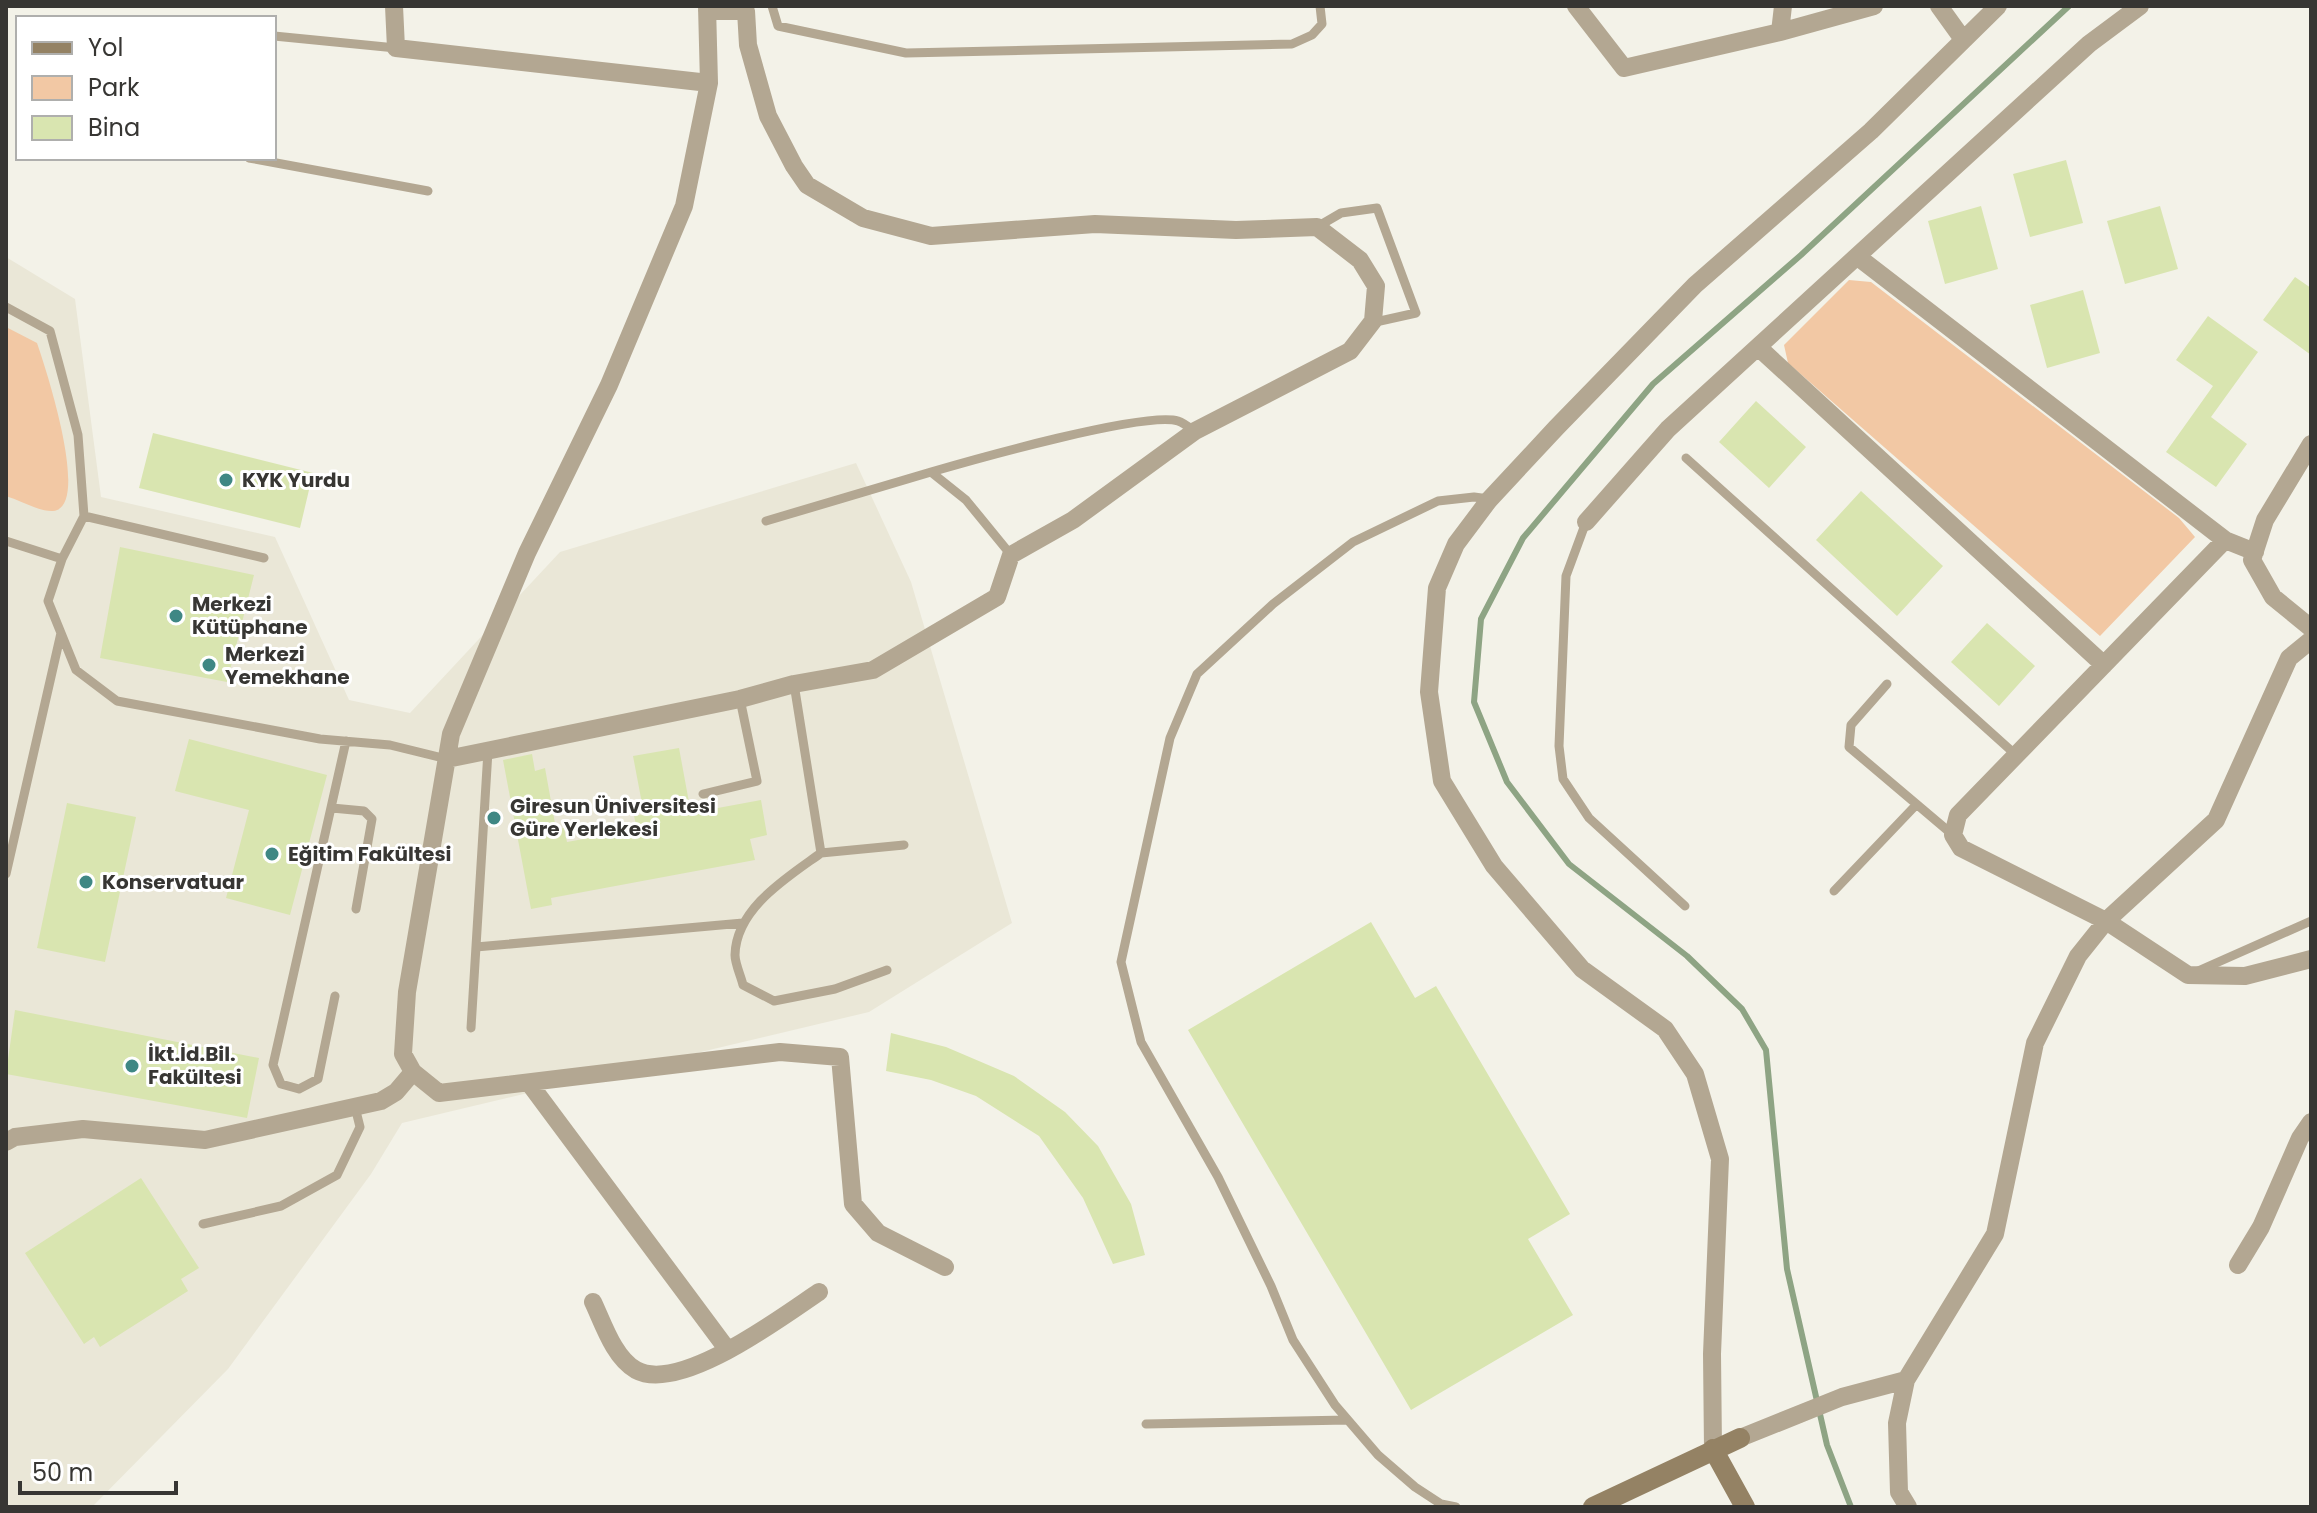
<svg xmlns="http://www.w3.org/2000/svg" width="2317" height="1513" font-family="Poppins,sans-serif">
<rect width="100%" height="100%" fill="#f3f2e8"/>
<!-- built -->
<path fill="#eae7d7" d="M6,257L75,299L101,497L275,537L349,700L410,713L560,552L856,463L911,582L1012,923L869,1012L402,1123L371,1174L228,1369L92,1507H6Z"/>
<!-- green -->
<path fill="#f2c8a4" d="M1849,280L1871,282L2179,518L2195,537L2100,636L1788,363L1784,345Z
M6,327L37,343C45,366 92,508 53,511C40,512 19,500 6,496Z"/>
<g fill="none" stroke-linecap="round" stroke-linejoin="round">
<!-- stream -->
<path stroke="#8ea484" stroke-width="6" d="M1851,1507L1827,1445L1787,1269L1766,1050L1742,1009L1687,956L1569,864L1507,782L1474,702L1481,619L1523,538L1653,384L1801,255L2069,6"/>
</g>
<!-- building -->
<path fill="#d9e5b0" d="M2066,160L2083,223L2030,237L2013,174Z
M1981,206L1998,269L1945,284L1928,221Z
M2160,206L2178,269L2125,284L2107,221Z
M2295,277L2311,288V355L2263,320Z
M2083,290L2100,353L2047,368L2030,305Z
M2208,316L2258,352L2211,417L2247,444L2216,487L2166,452L2213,386L2176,360Z
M1756,401L1806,447L1769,488L1719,442Z
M153,433L313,473L300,528L139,488Z
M1861,491L1943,566L1897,616L1816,540Z
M120,547L254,575L227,682L100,658Z
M1987,623L2035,666L1999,706L1951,662Z
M189,739L327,775L290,915L226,898L249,810L175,791Z
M679,748L691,813L761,800L767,835L750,839L755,860L551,898L552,905L531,909L503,760L532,754L535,771L545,768L556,829L564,828L567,842L637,829L634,816L644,814L633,756Z
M67,803L136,817L105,962L37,948Z
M1371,922L1415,998L1436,986L1570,1214L1528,1239L1573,1315L1411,1410L1188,1030Z
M15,1010L259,1058L247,1118L6,1074Z
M891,1033L946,1047L1014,1076L1065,1112L1098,1146L1131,1204L1145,1255L1113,1264L1083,1198L1039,1136L976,1096L931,1080L886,1071Z
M141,1178L199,1268L181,1279L188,1291L100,1347L94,1337L84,1344L25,1253Z"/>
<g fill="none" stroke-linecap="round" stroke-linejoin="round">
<!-- lane -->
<path stroke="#b3a792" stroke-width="9" d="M772,6L778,26L906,53L1292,44L1312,35L1322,24L1320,6
M274,36L396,48
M249,158L428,191
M1317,227L1341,213L1377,208L1416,313L1371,323
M6,307L50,331L78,435L84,516L62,559
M1686,458L2016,755
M931,472C972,460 1145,411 1178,421C1184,423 1190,428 1194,431
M84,516L264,558
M766,521L931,472L966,500L1011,555
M1586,522L1566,576L1559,746L1563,779L1589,818L1685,906
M6,541L62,559L48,601L76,670L117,701L320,739L390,745L447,759
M794,684L821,853C788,877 736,908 735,955C735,964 741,976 743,985L774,1001L835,989L887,970
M1887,684L1851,725L1849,747L1953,835
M703,794L757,781L740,699
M332,808L364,811L372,819L356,909
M821,853L904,845
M6,874L61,633
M1834,891L1916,805
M476,947L743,923
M2198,971L2311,921
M335,996L318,1079L299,1089L281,1084L273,1065L346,741
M471,1028L488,751
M203,1224L281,1206L337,1175L360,1127L355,1107
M1146,1424L1348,1420
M1456,1507L1441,1504L1415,1487L1378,1455L1335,1405L1293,1340L1271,1286L1218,1177L1141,1042L1121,962L1170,738L1197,674L1273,604L1353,542L1438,501L1474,497L1489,499"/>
<!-- street -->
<path stroke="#b3a792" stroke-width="18" d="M394,6L396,48L709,83
M707,6L709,83L684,206L609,385L527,553L451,734L407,992L403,1054L413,1072L439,1093L780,1052L840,1057L853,1204L878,1233L945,1267
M1576,6L1624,68L1780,32L1783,6
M1939,6L1962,38
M1780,32L1874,6
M1858,257L2225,540L2255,552
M1758,347L2104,665
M2311,444L2265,520L2252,560L2273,597L2311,628
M1586,522L1668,429L2089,44L2140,6
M2225,540L1958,815L1953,835L1961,848L2106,921L2188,975L2245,976L2311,959
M447,759L740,699L794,684L873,670L997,597L1011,555L1073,520L1195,431L1350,351L1373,321L1376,286L1360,260L1317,227L1236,230L1095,224L931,236L863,218L807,185L794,166L768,116L748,45L746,11H707
M529,1083L727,1349
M6,1142L15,1137L83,1129L205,1140L381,1101L396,1092L413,1072
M2238,1265L2261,1227L2300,1138L2311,1122
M593,1302C603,1323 614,1358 636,1370C680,1394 783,1316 819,1292
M1740,1438L1842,1397L1906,1380
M1713,1449L1712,1354L1720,1159L1695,1074L1665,1029L1582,969L1494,866L1442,781L1429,692L1437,588L1456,544L1489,500L1556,428L1695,285L1871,131L1998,6
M1908,1507L1899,1492L1897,1423L1906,1380L1995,1234L2035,1043L2078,956L2106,921L2216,820L2289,658L2311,640"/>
<!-- secondary -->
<path stroke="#948264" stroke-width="20" d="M1713,1449L1745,1507
M1593,1507L1740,1438"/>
</g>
<!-- markers -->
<g fill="#3f8784" stroke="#fff" stroke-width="3">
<circle cx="226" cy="480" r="8"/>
<circle cx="176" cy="616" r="8"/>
<circle cx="209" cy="665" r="8"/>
<circle cx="494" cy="818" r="8"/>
<circle cx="272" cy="854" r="8"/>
<circle cx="86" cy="882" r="8"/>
<circle cx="132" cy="1066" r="8"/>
</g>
<g text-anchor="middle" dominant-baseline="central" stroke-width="6" stroke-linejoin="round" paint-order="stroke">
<!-- poi labels -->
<g font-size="20" font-weight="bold" fill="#373633" stroke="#fff" text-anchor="start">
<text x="242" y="480">KYK Yurdu</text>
<text x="192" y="604">Merkezi<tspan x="192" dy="23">Kütüphane</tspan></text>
<text x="225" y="654">Merkezi<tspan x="225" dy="23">Yemekhane</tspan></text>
<text x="510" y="806">Giresun Üniversitesi<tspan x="510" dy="23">Güre Yerlekesi</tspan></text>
<text x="288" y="854">Eğitim Fakültesi</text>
<text x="102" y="882">Konservatuar</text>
<text x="148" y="1054">İkt.İd.Bil.<tspan x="148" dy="23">Fakültesi</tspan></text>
</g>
</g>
<!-- border -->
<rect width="2317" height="1513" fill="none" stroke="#373633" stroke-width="16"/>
<!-- legend -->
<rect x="16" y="16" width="260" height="144" fill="#ffffff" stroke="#afafad" stroke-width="2"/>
<rect x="32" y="42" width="40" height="12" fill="#948264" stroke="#afafad" stroke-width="2"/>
<text x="88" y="56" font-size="24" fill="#373633">Yol</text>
<rect x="32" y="76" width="40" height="24" fill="#f2c8a4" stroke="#afafad" stroke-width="2"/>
<text x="88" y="96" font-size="24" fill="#373633">Park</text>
<rect x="32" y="116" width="40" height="24" fill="#d9e5b0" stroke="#afafad" stroke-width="2"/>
<text x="88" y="136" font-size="24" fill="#373633">Bina</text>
<!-- scale -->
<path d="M20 1481v12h156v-12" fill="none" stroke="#373633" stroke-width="4"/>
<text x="32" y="1481" font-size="24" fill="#373633" stroke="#ffffff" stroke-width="6" paint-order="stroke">50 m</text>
</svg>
